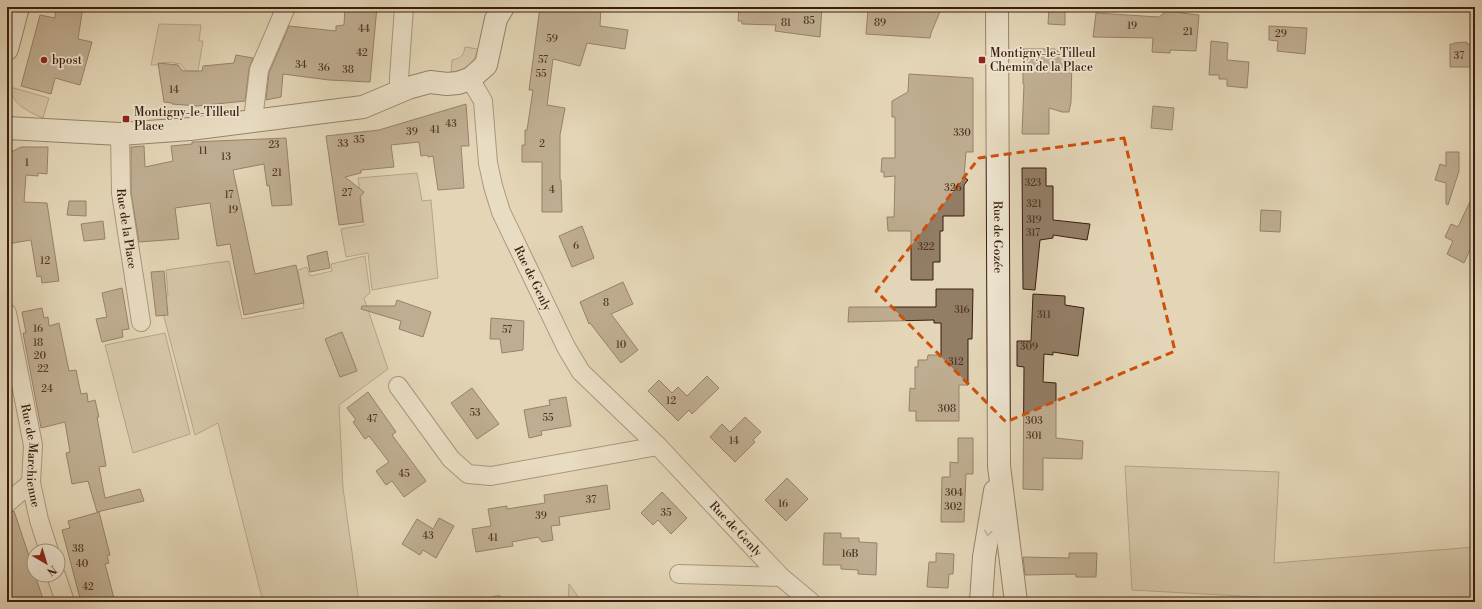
<svg xmlns="http://www.w3.org/2000/svg" width="1482" height="609" font-family="'Libre Bodoni',serif">
<rect width="100%" height="100%" fill="#e3d5b7"/>
<filter id="stains"><feTurbulence type="fractalNoise" baseFrequency=".005" numOctaves="4"/><feColorMatrix values="0 0 0 0 .2 0 0 0 0 .09 0 0 0 0 .02 0 0 0 .5 -.17"/></filter>
<radialGradient id="worn" r=".72"><stop offset=".6" stop-color="#630" stop-opacity="0"/><stop offset="1" stop-color="#630" stop-opacity=".3"/></radialGradient>
<!-- green -->
<path fill="#c6b69a" stroke="#806a54" d="M159,24L201,25L199,41H203L198,71H186L181,64C172,63 165,60 157,65H151Z
M465,47L478,49C475,63 465,71 451,72L452,60C460,59 464,55 465,47Z
M10,87L49,98L43,118C29,112 11,104 10,87Z
M417,173L422,201L431,200L438,278L372,290L368,253L346,257L341,229L364,225L358,178Z
M365,256L370,293L364,298L388,369L339,405L343,488L359,602H263L218,423L195,435L159,298L168,296L166,270L229,261L242,319L304,308L298,270L307,267L310,276L332,271L331,264Z
M165,333L190,434L133,453L105,345Z
M1125,466L1279,472L1274,563L1475,547V602H1348L1132,590Z
M569,584L582,602H568Z
M499,595L507,602H478Z"/>
<!-- building -->
<path fill="#927d65" stroke="#3b1d0d" d="M56,7H83L78,39L92,42L80,85L55,78L51,94L21,86L40,15L55,18Z
M345,7H377L370,82L329,80L283,74L281,97L266,100L269,73L289,26L336,31V26L344,25Z
M540,7H601L600,26L628,30L625,49L587,43L580,66L553,59L547,105L565,108L560,135V180H561L562,212H542V162H522V145H525V130H527L533,90H529Z
M739,7H774L797,10V7H822L820,37L775,31L776,25L742,24V21H738Z
M882,7H942L931,33L930,38L866,34L868,10L881,12Z
M1049,7H1065V25L1048,24Z
M1168,10L1181,11V13L1199,15L1196,51L1170,50V53L1152,52L1153,38L1093,37L1096,13L1159,17Z
M1269,26L1307,28L1305,54L1277,51L1278,41L1269,40Z
M1211,41L1228,43L1227,60L1249,62L1247,88L1227,86V79H1219V75H1209Z
M1467,42V44H1475V67H1450V44H1454V43Z
M1023,49H1055V51H1064V60H1072L1071,102L1069,112H1062L1049,108V134H1022L1024,84H1023Z
M236,55L253,58L249,69L245,101L197,106L172,104V103L164,102L158,63L178,65L183,71H202L203,66L234,63Z
M909,74L973,78V152H966L964,177L968,180L964,185V216H943V231H940V262H933V280H911V231H888L887,217H894L895,176L884,177V172H881L882,158H895V117H892V101L908,92Z
M466,104L469,146H461L464,188L438,190L433,156L428,157L427,155L421,156L419,142L391,145L394,167L361,170V173L345,177L364,192L360,197L363,222L339,225L326,136L379,130Z
M1153,106L1174,108L1172,130L1151,128Z
M286,138L292,205L272,206L269,185L267,186L264,164L233,170L255,274L296,265L304,303L244,315L230,244L217,246L210,203L175,208L179,239L139,242L131,192V147L144,146L145,167L173,161L171,146L192,144V142Z
M21,147H48L47,174L38,173V176L26,175L24,202L47,203L59,281L42,283L41,276L37,277L31,240L7,244V156L13,151Z
M1446,152H1459V171L1448,205L1446,204V183L1435,180L1440,164L1446,166Z
M1022,168H1046V186H1053V220L1090,224L1087,240L1053,235V238L1040,240L1035,290L1023,289Z
M1475,191V252L1470,250L1464,263L1447,254L1453,241L1445,237L1451,224L1458,227Z
M69,201H86V216L67,215Z
M1261,210L1281,211L1280,232L1260,231Z
M103,221L105,239L84,241L81,224Z
M582,226L594,258L572,267L559,236Z
M327,251L330,268L310,272L307,256Z
M164,271L168,315L156,316L151,272Z
M623,282L633,304L611,314L638,350L621,363L590,323L589,324L580,302Z
M122,288L129,329L122,330L123,337L102,342L96,319L107,317L102,293Z
M936,289H973L972,339H968V385H959V421H916V411H909L910,388L915,389V367H918V360H927L928,355H941V323H934V320L848,322L849,307H936Z
M1033,294L1065,296V305L1084,308L1078,356L1053,352V355L1044,354L1043,382L1056,383V438L1083,441L1082,459L1043,458V490L1023,489L1024,367L1017,366V341H1031Z
M397,300L431,312L423,337L399,329L401,321L361,309L362,306H395Z
M42,308L44,318L48,317L49,326L59,323L69,371L76,370L81,394L87,393L88,402L95,400L99,417H97L106,466L99,467L105,498L140,489L144,501L97,512L88,481L72,484L66,453L70,452L65,422L41,428L23,333H26L22,312Z
M491,318L524,321L523,350L502,353L500,339H490Z
M342,332L357,371L340,377L325,339Z
M707,376L719,388L692,414L689,410L678,421L648,391L659,380L672,393L678,387L687,396Z
M472,388L499,424L477,439L451,403Z
M368,392L396,432L392,435L426,481L404,497L392,481L386,485L376,471L389,462L369,436L365,439L353,422L356,420L347,408Z
M566,397L571,426L541,431L542,435L529,438L524,410L550,405L549,400Z
M745,417L761,432L753,440L755,442L735,462L710,437L722,424L730,432Z
M958,438H973V474H966L964,522H941L942,477H950V462L958,463Z
M787,478L808,499L786,521L765,500Z
M607,485L610,509L559,517L560,525L551,526L553,540L542,542L538,537L512,542L513,546L476,552L472,529L491,526L488,509L507,506V509L545,503L544,495Z
M662,492L687,518L671,534L658,520L653,525L641,513Z
M14,511L34,571V575H35L44,602H7V513Z
M99,512L110,555L107,556L109,563L105,564L115,602H81L62,530L70,528L68,521Z
M439,518L454,526L436,558L423,550L420,555L402,544L417,519L433,529Z
M824,533H841V538H859V542L877,543L876,575L858,574V570L841,569V565H823Z
M936,553L954,554L953,574H949L948,588L927,587L929,562H936Z
M1069,553H1097L1096,577H1076V574L1025,575L1023,557L1069,558Z"/>
<g fill="none" stroke-linecap="round" stroke-linejoin="round">
<defs>
<g id="street">
<path id="s1" d="M470,79L483,101L488,163L493,186L501,212L566,347L581,372L658,446L781,577L811,602"/>
<path d="M399,92V78L404,7"/>
<path d="M253,120L259,70L286,7"/>
<path id="s2" d="M120,134L121,193L141,322"/>
<path id="s3" d="M7,313L33,445L31,483L39,520L49,551"/>
<path d="M398,386L451,459L468,474L491,476L658,446"/>
<path d="M7,503L31,483"/>
<path d="M679,574L781,577"/>
<path d="M56,575L65,602"/>
</g>
<g id="secondary">
<path id="s4" d="M997,7L999,466L1016,602"/>
<path d="M7,49L18,7"/>
<path d="M7,128L120,134L190,129L363,107L408,88L430,82L447,84L458,83L470,79L486,65L496,19L503,7"/>
<path d="M981,602L984,557L995,491"/>
</g>
</defs>
<!-- street casing -->
<use href="#street" stroke="#654b38" stroke-width="20"/>
<!-- secondary casing -->
<use href="#secondary" stroke="#3b1d0d" stroke-width="24"/>
<!-- street -->
<use href="#street" stroke="#ede4d0" stroke-width="18"/>
<!-- secondary -->
<use href="#secondary" stroke="#ede4d0" stroke-width="22"/>
</g>
<!-- one-way arrows -->
<defs><path id="oneway-chevron" d="M-2-3.5L2.5 0L-2 3.5" fill="none" stroke-width="1.6" stroke-linecap="round" stroke-linejoin="round"/></defs>
<use stroke="#9d8a78" href="#oneway-chevron" transform="translate(988 533) rotate(99)"/>
<!-- marked area -->
<path d="M0 0H1482V609H0ZM1124,138L1175,351L1006,422L876,291L979,158Z" fill="#e3d5b7" fill-opacity=".55" fill-rule="evenodd"/>
<path fill="none" stroke="#ce500c" stroke-width="3" stroke-dasharray="8 5" stroke-linejoin="round" d="M1124,138L1175,351L1006,422L876,291L979,158Z"/>
<!-- markers -->
<g fill="#8f2418" stroke="#ede4d0" stroke-width="1.5">
<circle cx="44" cy="60" r="4"/>
<rect x="978" y="56" width="8" height="8" rx="2"/>
<rect x="122" y="115" width="8" height="8" rx="2"/>
</g>
<g text-anchor="middle" dominant-baseline="central" stroke-width="3.5" stroke-linejoin="round" paint-order="stroke">
<!-- number labels -->
<g font-size="10" fill="#513523">
<text x="809" y="21">85</text>
<text x="786" y="23">81</text>
<text x="880" y="23">89</text>
<text x="1132" y="26">19</text>
<text x="364" y="29">44</text>
<text x="1188" y="32">21</text>
<text x="1281" y="34">29</text>
<text x="552" y="39">59</text>
<text x="362" y="53">42</text>
<text x="1459" y="56">37</text>
<text x="543" y="60">57</text>
<text x="301" y="65">34</text>
<text x="324" y="68">36</text>
<text x="348" y="70">38</text>
<text x="541" y="74">55</text>
<text x="174" y="90">14</text>
<text x="451" y="124">43</text>
<text x="435" y="130">41</text>
<text x="412" y="132">39</text>
<text x="962" y="133">330</text>
<text x="359" y="140">35</text>
<text x="343" y="144">33</text>
<text x="542" y="144">2</text>
<text x="274" y="145">23</text>
<text x="203" y="151">11</text>
<text x="226" y="157">13</text>
<text x="27" y="163">1</text>
<text x="277" y="173">21</text>
<text x="1033" y="183">323</text>
<text x="953" y="188">326</text>
<text x="552" y="190">4</text>
<text x="347" y="193">27</text>
<text x="229" y="195">17</text>
<text x="1034" y="204">321</text>
<text x="233" y="210">19</text>
<text x="1034" y="220">319</text>
<text x="1033" y="233">317</text>
<text x="576" y="246">6</text>
<text x="926" y="247">322</text>
<text x="45" y="261">12</text>
<text x="606" y="303">8</text>
<text x="962" y="310">316</text>
<text x="1044" y="315">311</text>
<text x="38" y="329">16</text>
<text x="507" y="330">57</text>
<text x="38" y="343">18</text>
<text x="621" y="345">10</text>
<text x="1029" y="347">309</text>
<text x="40" y="356">20</text>
<text x="956" y="362">312</text>
<text x="43" y="369">22</text>
<text x="47" y="389">24</text>
<text x="671" y="401">12</text>
<text x="947" y="409">308</text>
<text x="475" y="413">53</text>
<text x="548" y="418">55</text>
<text x="372" y="419">47</text>
<text x="1034" y="421">303</text>
<text x="1034" y="436">301</text>
<text x="734" y="441">14</text>
<text x="404" y="474">45</text>
<text x="954" y="493">304</text>
<text x="591" y="500">37</text>
<text x="783" y="504">16</text>
<text x="953" y="507">302</text>
<text x="666" y="513">35</text>
<text x="541" y="516">39</text>
<text x="428" y="536">43</text>
<text x="493" y="538">41</text>
<text x="78" y="549">38</text>
<text x="850" y="554">16B</text>
<text x="82" y="564">40</text>
<text x="88" y="587">42</text>
</g>
<!-- poi labels -->
<g font-size="12" fill="#3b1d0d" stroke="#ede4d0" text-anchor="start">
<text x="990" y="53">Montigny-le-Tilleul<tspan x="990" dy="14">Chemin de la Place</tspan></text>
<text x="52" y="60">bpost</text>
<text x="134" y="112">Montigny-le-Tilleul<tspan x="134" dy="14">Place</tspan></text>
</g>
<!-- street labels -->
<g font-size="12" fill="#3b1d0d" stroke="#ede4d0">
<text stroke="none"><textPath href="#s2" startOffset="95">Rue de la Place</textPath></text>
<text stroke="none"><textPath href="#s4" startOffset="230">Rue de Gozée</textPath></text>
<text stroke="none"><textPath href="#s1" startOffset="212">Rue de Genly</textPath></text>
<text stroke="none"><textPath href="#s3" startOffset="145">Rue de Marchienne</textPath></text>
<text stroke="none"><textPath href="#s1" startOffset="538">Rue de Genly</textPath></text>
</g>
</g>
<!-- margin -->
<rect width="1482" height="609" fill="none" stroke="#e3d5b7" stroke-width="24"/>
<rect x="8" y="8" width="1466" height="593" fill="none" stroke="#3b1d0d" stroke-width="2"/>
<rect x="12" y="12" width="1458" height="585" fill="none" stroke="#3b1d0d"/>
<!-- north arrow -->
<g transform="translate(46 563) rotate(142)"><circle r="19" fill="#ede4d0" stroke="#a69482"/>
<path d="M0-3L7 15L0 10L-7 15Z" fill="#8f2418"/>
<text y="-6" font-size="11" font-weight="bold" text-anchor="middle" fill="#3b1d0d">N</text>
</g>
<rect width="100%" height="100%" filter="url(#stains)"/>
<rect width="100%" height="100%" fill="url(#worn)"/>
</svg>
